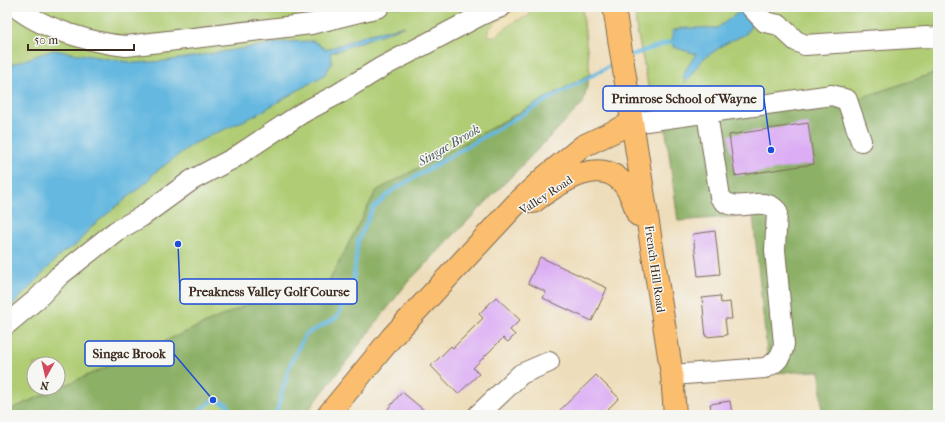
<svg xmlns="http://www.w3.org/2000/svg" width="945" height="422" font-family="'IM FELL French Canon',serif">
<rect width="100%" height="100%" fill="#f6f6f2"/>
<filter id="ink" filterUnits="userSpaceOnUse"><feTurbulence type="fractalNoise" baseFrequency=".025" numOctaves="2"/><feDisplacementMap in="SourceGraphic" scale="8" xChannelSelector="R" yChannelSelector="G"/><feConvolveMatrix kernelMatrix="1 2 1 2 8 2 1 2 1" color-interpolation-filters="sRGB"/></filter>
<filter id="wash" filterUnits="userSpaceOnUse"><feTurbulence type="fractalNoise" baseFrequency=".012" numOctaves="4" result="noise"/><feDisplacementMap in="SourceGraphic" scale="16" xChannelSelector="R" yChannelSelector="G"/><feGaussianBlur stdDeviation="0.9" result="paint"/><feColorMatrix in="noise" values="0 0 0 0 0 0 0 0 0 0 0 0 0 0 0 0 0 1.4 0 .05"/><feComposite in="paint" operator="in"/></filter>
<g filter="url(#wash)">
<rect width="100%" height="100%" fill="#eeddba"/>
<!-- green -->
<path fill="#b0cd74" stroke="#767c49" fill-rule="evenodd" d="M7,7H582L590,74L376,191L321,297L251,303L7,411ZM34,364H58V388H34Z
M635,7H938V72L845,103L651,100L636,25Z
M213,400L227,404L232,415H194Z"/>
<!-- forest -->
<path fill="#8cb066" stroke="#646d42" d="M938,72V415H822L820,371L769,373L753,215L678,221L664,117L651,100L845,103Z
M590,74L583,103L407,283L305,415H232L227,404L213,400L193,415H7V411L251,303L321,297L376,191Z"/>
<!-- sand -->
<path fill="#eeda9e" stroke="#94825e" d="M523,7H529L531,9L529,16L515,21L496,36H488V30C497,20 510,11 523,7Z"/>
<!-- water -->
<path fill="#65b8e0" stroke="#50717f" d="M746,7H772L754,21L746,34L725,44L703,59L685,83L683,74L696,54L673,47L672,31L682,28H717Z
M405,26L330,53L332,63L324,75L256,115L219,132C209,133 204,141 194,143L153,174L148,181L91,227L75,246L63,252L13,305L7,308V66L53,50L135,63L166,61L283,42L314,41L326,50L366,35Z"/>
<g fill="none" stroke-linecap="round" stroke-linejoin="round">
<!-- stream -->
<path stroke="#65b8e0" stroke-width="4" d="M628,56L677,40
M194,415L213,400L227,404L232,415
M272,415L277,411L289,367L305,335L336,318L352,292L358,241L373,208L393,190L545,101L617,62"/>
</g>
<g id="blocks">
<!-- building -->
<path fill="#dcadf4" d="M808,123L814,164L735,176L729,135Z
M715,231L720,274L698,276L693,234Z
M540,257L607,288L592,321L543,298L546,292L528,283Z
M720,296L721,303L730,302L732,319H725L727,335L706,337L702,298Z
M496,297L520,320L510,330L515,335L508,342L503,338L473,368L479,374L458,394L431,366L451,346L453,348L483,318L479,314Z
M596,375L619,398L602,415H562L558,412Z
M402,392L430,415H383Z
M730,401L732,414L739,413V415H712L710,404Z"/>
</g>
</g>
<g filter="url(#ink)">
<use href="#blocks" fill-opacity="0" stroke="#7a6955" stroke-width="1"/>
<g fill="none" stroke-linecap="round" stroke-linejoin="round">
<defs>
<path id="minor" d="M16,7C42,29 93,43 126,46L311,24L379,7
M751,7L765,22L779,25L796,41L805,45L926,37L938,38
M632,123L832,95L847,100L861,141
M7,324L37,299L59,276L116,231L141,217L192,180L234,158L302,113L338,94L382,67L483,14L501,7
M672,375L765,368C776,363 782,357 784,344L775,250L777,211C763,193 734,217 720,197L707,113
M478,415L521,374L549,362"/>
<path id="major" d="M614,7L672,375L675,415
M533,202C559,183 606,149 629,192C633,199 635,207 638,215
M328,415L392,337L516,204L546,176L583,146L632,123"/>
</defs>
<!-- minor casing -->
<use href="#minor" stroke="#7a6955" stroke-width="22"/>
<!-- major casing -->
<use href="#major" stroke="#7a6955" stroke-width="24"/>
<!-- minor -->
<use href="#minor" stroke="#fff" stroke-width="20"/>
<!-- major -->
<use href="#major" stroke="#fabe6e" stroke-width="22"/>
</g>
</g>
<g text-anchor="middle" dominant-baseline="central" stroke-width="3" stroke-linejoin="round" paint-order="stroke">
<!-- street labels -->
<g font-size="12" fill="#3b2a1e" stroke="#f6f6f2">
<text transform="translate(546 195) rotate(-33)">Valley Road</text>
<text transform="translate(655 269) rotate(82)">French Hill Road</text>
</g>
<!-- water labels -->
<g font-size="13" font-style="italic" fill="#485558" stroke="#f6f6f2">
<text transform="translate(449 145) rotate(-30)">Singac Brook</text>
</g>
</g>
<!-- callouts -->
<path fill="none" stroke="#1d4ed8" stroke-width="1.5" d="M771 150L764 99M178 244L180 291M213 400L174 354"/>
<g fill="#1d4ed8" stroke="#f6f6f2" stroke-width="1.5">
<circle cx="771" cy="150" r="4"/>
<circle cx="178" cy="244" r="4"/>
<circle cx="213" cy="400" r="4"/>
</g>
<g fill="#f6f6f2" stroke="#1d4ed8" stroke-width="1.5">
<rect x="603" y="86" width="161" height="25" rx="4"/>
<rect x="180" y="279" width="177" height="25" rx="4"/>
<rect x="85" y="341" width="89" height="25" rx="4"/>
</g>
<g font-size="13" text-anchor="middle" font-weight="bold" fill="#3b2a1e">
<text x="684" y="103">Primrose School of Wayne</text>
<text x="269" y="296">Preakness Valley Golf Course</text>
<text x="129" y="358">Singac Brook</text>
</g>
<!-- margin -->
<rect width="945" height="422" fill="none" stroke="#f6f6f2" stroke-width="24"/>
<!-- north arrow -->
<g transform="translate(46 376) rotate(188)"><circle r="19" fill="#f6f6f2" stroke="#aba49d"/>
<path d="M0-3L7 15L0 10L-7 15Z" fill="#d1495b"/>
<text y="-6" font-size="11" font-weight="bold" text-anchor="middle" fill="#3b2a1e">N</text>
</g>
<!-- scale -->
<path d="M28 44v6h106v-6" fill="none" stroke="#3b2a1e" stroke-width="2"/>
<text x="34" y="44" font-size="12" fill="#3b2a1e" stroke="#f6f6f2" stroke-width="3" paint-order="stroke">50 m</text>
</svg>
